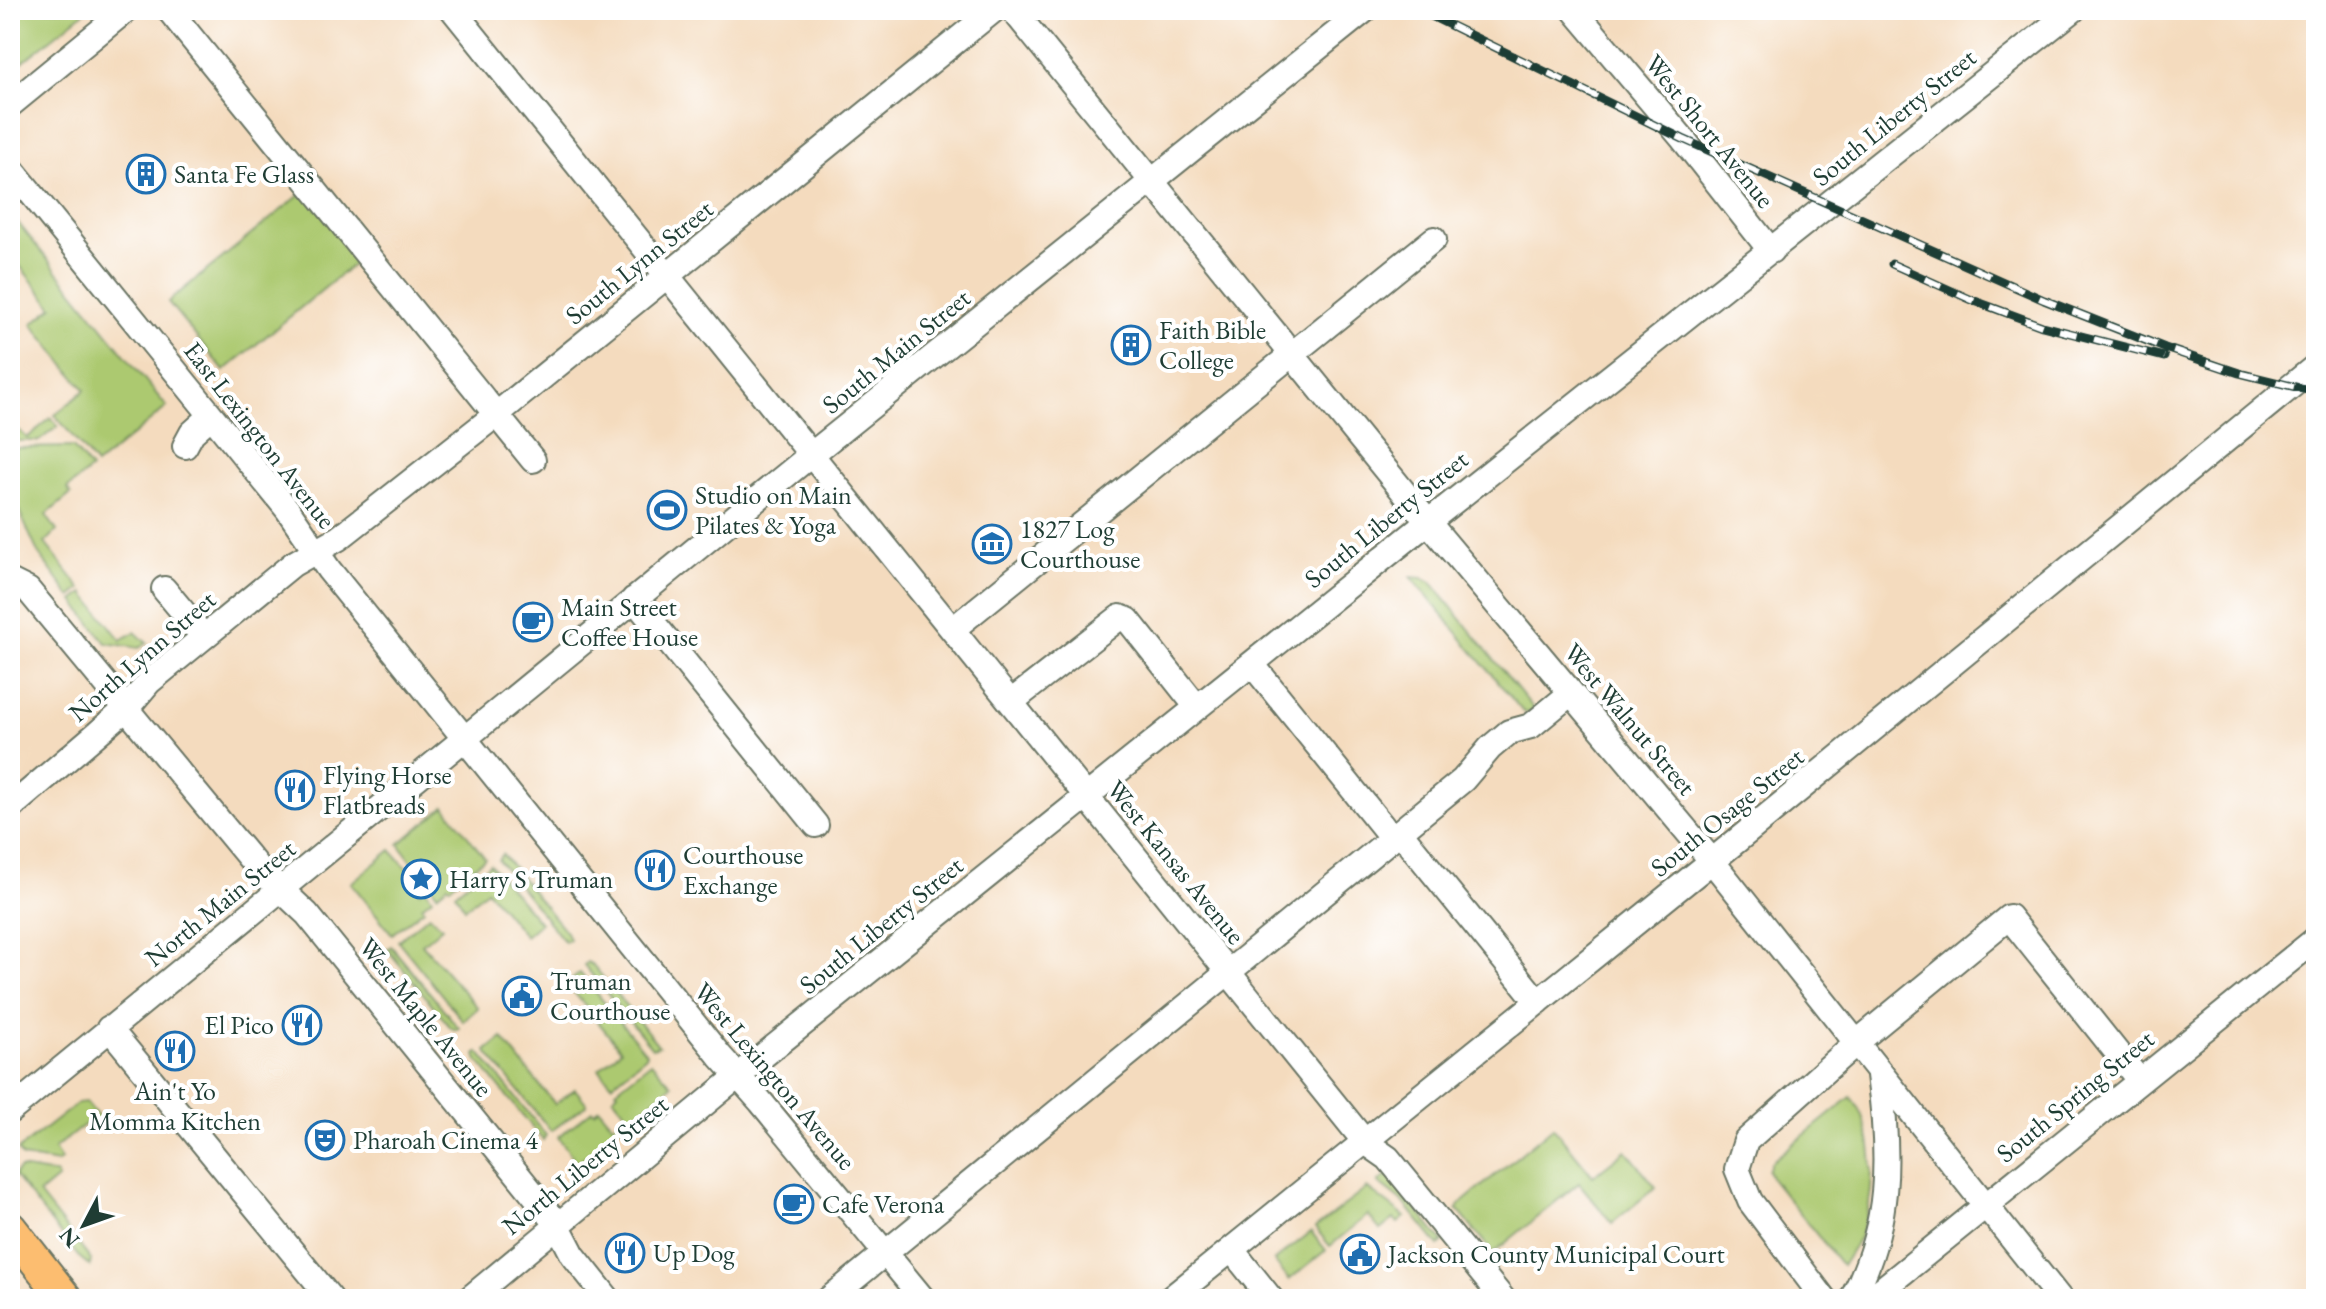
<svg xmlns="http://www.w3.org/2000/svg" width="2326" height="1309" font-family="'EB Garamond',serif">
<rect width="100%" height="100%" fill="#fff"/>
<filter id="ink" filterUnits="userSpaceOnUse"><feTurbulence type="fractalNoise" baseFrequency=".0125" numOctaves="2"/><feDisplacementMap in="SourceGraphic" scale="16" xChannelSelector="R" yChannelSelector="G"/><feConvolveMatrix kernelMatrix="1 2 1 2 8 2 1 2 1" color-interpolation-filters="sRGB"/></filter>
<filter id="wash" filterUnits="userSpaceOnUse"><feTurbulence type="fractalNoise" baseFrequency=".006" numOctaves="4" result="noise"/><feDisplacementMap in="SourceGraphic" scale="32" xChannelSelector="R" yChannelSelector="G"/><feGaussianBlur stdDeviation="1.8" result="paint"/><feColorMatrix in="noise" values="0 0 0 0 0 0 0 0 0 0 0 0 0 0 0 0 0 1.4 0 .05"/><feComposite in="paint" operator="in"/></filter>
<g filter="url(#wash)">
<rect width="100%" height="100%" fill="#f4dbbe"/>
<!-- green -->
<path fill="#acc970" stroke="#668352" stroke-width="2" d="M10,10H87L10,72Z
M306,190L361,258L224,371L168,302Z
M10,213L167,407L96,465L55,415L85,390L32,324L53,307L10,254Z
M51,418L58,426L39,441H17L10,434V429L20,431L27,438Z
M73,447L91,469L67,489L71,494L46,515L57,531L45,543L81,589L71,597L38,553L19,511L10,484V470L16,448Z
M1411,577L1423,578L1431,582L1534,709L1528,713L1523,712Z
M84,593L121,640L135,632L147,643L139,648L106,643L74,601Z
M445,806L485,858L450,887L448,885L437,894L430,884L434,880L422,866L418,870L399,844Z
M391,850L412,874L408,878L420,892L425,888L432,898L422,906L424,909L392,934L351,883Z
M502,854L566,932L569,939L565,942L498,860Z
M490,864L540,923L525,936L487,890L465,908L455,893Z
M429,915L442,927L422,944L478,1008L463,1021L398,941Z
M391,946L459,1028L457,1030L451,1028L387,949Z
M587,962L593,965L659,1046L652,1048L584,965Z
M580,973L646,1053V1056L612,1084L599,1069L621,1050L567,984Z
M502,1038L555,1104L575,1089L587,1104L551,1131L486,1051Z
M479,1052L546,1135L543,1140L478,1061L476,1055Z
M651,1062L672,1085L628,1122L623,1118L627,1114L613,1097L618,1092L616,1090Z
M1851,1097C1878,1131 1877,1201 1858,1240C1853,1249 1847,1258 1842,1266L1772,1179L1768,1170L1771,1162Z
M86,1102L108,1128L107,1131H103L92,1119L54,1149L61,1160L57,1163L22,1157L18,1150L78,1103Z
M599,1108L613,1125L617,1122L620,1128L577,1163L558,1137L592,1110L594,1112Z
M1553,1127L1593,1176L1626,1150L1656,1187L1612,1223L1579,1183L1493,1253L1457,1209L1459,1205Z
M20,1168L55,1174L58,1178L39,1194L91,1260L90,1266L78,1256L14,1175Z
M1388,1174L1443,1242L1439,1246L1405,1204L1378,1183Z
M1367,1188L1405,1217L1398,1223L1394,1219L1380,1230L1368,1215L1330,1246L1315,1228Z
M1311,1232L1326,1250L1289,1280L1274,1261Z"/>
</g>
<g filter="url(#ink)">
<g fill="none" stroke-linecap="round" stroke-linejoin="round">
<defs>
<path id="minor" d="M169,10L533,460
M453,10L1365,1142L1388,1158L1503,1299
M1013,10L1428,522L1712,861L2060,1299
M1574,10L1683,139L1771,251
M10,105L126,10
M10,167L288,510L329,570L720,1056L761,1102L923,1299
M185,446L192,433L211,416
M10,581L28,590L258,868L307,914L539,1201L557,1224L573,1255L608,1299
M164,589L204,637
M634,599L816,825
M953,629L1434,239
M1252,664L1392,838
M1011,702L1120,617L1128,620L1197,707
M10,808L127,708L149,682L293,564L339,538L497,414L994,10
M1400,832L1538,1002
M109,1028L331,1299
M10,1111L812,454L1365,10
M1232,1250L1271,1299
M469,1299L738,1076L1428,522L2073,10
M829,1299L1463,780L1490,748L1509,732L1531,726L1571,693
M1170,1299L1712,861L2316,366
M1824,1299L1750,1201L1737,1169L1746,1141L1856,1043L2009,917L2139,1080
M1852,1299C1891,1225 1890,1156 1879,1075
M1870,1299L2316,939"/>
<path id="major" d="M10,1228L66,1299"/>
</defs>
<!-- minor casing -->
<use href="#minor" stroke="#6a7464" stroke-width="28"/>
<!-- major casing -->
<use href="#major" stroke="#6a7464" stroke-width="36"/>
<!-- minor -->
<use href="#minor" stroke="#fff" stroke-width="24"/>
<!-- major -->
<use href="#major" stroke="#fcbd6f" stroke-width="32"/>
<defs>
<path id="rail" d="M1419,10L1683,139L2044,300L2165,348L2239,373L2316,392
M1892,264L1972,300L2042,326L2164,357"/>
</defs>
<!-- rail casing -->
<use href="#rail" stroke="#1f3d34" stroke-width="9"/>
<!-- rail -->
<use href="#rail" stroke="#fff" stroke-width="6" stroke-dasharray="18" stroke-linecap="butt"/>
</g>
</g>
<!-- icons -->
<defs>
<symbol id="building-ring" viewBox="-11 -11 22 22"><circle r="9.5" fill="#fff" stroke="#1f6fb2" stroke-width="1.5"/><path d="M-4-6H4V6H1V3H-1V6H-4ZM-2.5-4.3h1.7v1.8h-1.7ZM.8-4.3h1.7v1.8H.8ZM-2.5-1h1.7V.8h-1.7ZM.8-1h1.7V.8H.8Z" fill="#1f6fb2"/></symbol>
<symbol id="stadium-ring" viewBox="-11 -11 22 22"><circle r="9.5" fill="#fff" stroke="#1f6fb2" stroke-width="1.5"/><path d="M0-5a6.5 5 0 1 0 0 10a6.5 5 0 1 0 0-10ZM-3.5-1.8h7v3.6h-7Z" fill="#1f6fb2"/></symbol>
<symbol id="museum-ring" viewBox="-11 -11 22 22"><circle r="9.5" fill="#fff" stroke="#1f6fb2" stroke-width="1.5"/><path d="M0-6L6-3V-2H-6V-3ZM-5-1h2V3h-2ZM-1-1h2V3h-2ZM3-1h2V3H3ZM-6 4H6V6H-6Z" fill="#1f6fb2"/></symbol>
<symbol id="cafe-ring" viewBox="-11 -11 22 22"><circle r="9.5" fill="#fff" stroke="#1f6fb2" stroke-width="1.5"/><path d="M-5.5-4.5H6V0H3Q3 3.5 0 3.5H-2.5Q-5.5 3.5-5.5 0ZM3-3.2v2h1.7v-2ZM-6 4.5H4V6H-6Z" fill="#1f6fb2"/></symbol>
<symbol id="restaurant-ring" viewBox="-11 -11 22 22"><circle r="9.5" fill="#fff" stroke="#1f6fb2" stroke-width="1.5"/><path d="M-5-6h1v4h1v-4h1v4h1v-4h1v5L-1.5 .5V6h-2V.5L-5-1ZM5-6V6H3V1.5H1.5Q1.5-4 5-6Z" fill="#1f6fb2"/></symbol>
<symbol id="sight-ring" viewBox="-11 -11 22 22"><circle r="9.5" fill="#fff" stroke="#1f6fb2" stroke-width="1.5"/><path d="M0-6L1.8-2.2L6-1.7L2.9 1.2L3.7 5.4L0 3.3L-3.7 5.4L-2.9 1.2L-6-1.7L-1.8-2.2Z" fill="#1f6fb2"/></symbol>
<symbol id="civic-ring" viewBox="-11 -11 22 22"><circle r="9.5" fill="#fff" stroke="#1f6fb2" stroke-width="1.5"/><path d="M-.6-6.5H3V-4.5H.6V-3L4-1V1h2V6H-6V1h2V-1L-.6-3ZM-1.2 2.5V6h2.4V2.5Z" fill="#1f6fb2"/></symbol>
<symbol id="theatre-ring" viewBox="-11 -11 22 22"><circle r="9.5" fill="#fff" stroke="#1f6fb2" stroke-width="1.5"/><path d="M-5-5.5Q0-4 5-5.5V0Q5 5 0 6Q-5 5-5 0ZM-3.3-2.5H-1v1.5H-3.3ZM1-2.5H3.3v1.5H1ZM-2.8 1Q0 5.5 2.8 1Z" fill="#1f6fb2"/></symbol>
</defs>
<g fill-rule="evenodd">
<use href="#building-ring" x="124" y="152" width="44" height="44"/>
<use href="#building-ring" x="1109" y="323" width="44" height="44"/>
<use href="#stadium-ring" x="645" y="488" width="44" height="44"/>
<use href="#museum-ring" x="970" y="522" width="44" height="44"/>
<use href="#cafe-ring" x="511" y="600" width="44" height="44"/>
<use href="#restaurant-ring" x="273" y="768" width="44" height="44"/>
<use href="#restaurant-ring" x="633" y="848" width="44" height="44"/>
<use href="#sight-ring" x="399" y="857" width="44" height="44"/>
<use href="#civic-ring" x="500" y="974" width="44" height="44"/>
<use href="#restaurant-ring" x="280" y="1003" width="44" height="44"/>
<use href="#restaurant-ring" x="153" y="1029" width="44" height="44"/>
<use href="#theatre-ring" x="303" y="1118" width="44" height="44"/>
<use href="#cafe-ring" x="772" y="1182" width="44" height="44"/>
<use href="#restaurant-ring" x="603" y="1231" width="44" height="44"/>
<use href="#civic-ring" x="1338" y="1232" width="44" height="44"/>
</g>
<g text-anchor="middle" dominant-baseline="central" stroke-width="8" stroke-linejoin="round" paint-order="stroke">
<!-- street labels -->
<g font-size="26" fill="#1f3d34" stroke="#fff">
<text transform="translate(1894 117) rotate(-39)">South Liberty Street</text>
<text transform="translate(1710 131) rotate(51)">West Short Avenue</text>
<text transform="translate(639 262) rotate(-39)">South Lynn Street</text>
<text transform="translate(896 351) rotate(-39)">South Main Street</text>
<text transform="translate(260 435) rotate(52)">East Lexington Avenue</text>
<text transform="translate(1386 519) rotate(-39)">South Liberty Street</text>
<text transform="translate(142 656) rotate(-41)">North Lynn Street</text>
<text transform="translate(1630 719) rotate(50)">West Walnut Street</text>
<text transform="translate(1727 812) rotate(-39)">South Osage Street</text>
<text transform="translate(1176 862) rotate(51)">West Kansas Avenue</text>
<text transform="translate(220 903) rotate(-39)">North Main Street</text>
<text transform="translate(881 925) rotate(-39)">South Liberty Street</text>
<text transform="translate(426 1017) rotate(51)">West Maple Avenue</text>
<text transform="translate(775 1076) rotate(50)">West Lexington Avenue</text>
<text transform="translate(2075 1096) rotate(-39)">South Spring Street</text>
<text transform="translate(585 1165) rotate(-39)">North Liberty Street</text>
</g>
<!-- poi labels -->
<g font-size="26" fill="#1f3d34" stroke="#fff" text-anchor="start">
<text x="174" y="174">Santa Fe Glass</text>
<text x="1159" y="330">Faith Bible<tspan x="1159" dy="30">College</tspan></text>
<text x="695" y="495">Studio on Main<tspan x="695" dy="30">Pilates &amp; Yoga</tspan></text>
<text x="1020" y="529">1827 Log<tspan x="1020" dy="30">Courthouse</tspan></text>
<text x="561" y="607">Main Street<tspan x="561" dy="30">Coffee House</tspan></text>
<text x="323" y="775">Flying Horse<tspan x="323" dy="30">Flatbreads</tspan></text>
<text x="683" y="855">Courthouse<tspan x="683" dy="30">Exchange</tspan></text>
<text x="449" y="879">Harry S Truman</text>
<text x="550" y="981">Truman<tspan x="550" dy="30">Courthouse</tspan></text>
<text x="274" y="1025" text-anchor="end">El Pico</text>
<text x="175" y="1091" text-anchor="middle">Ain't Yo<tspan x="175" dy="30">Momma Kitchen</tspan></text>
<text x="353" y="1140">Pharoah Cinema 4</text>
<text x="822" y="1204">Cafe Verona</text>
<text x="653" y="1253">Up Dog</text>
<text x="1388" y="1254">Jackson County Municipal Court</text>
</g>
</g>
<!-- margin -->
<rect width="2326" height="1309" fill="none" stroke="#fff" stroke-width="40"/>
<!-- north arrow -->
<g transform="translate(84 1225) rotate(229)" stroke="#ffffff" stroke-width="6" paint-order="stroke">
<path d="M0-6L14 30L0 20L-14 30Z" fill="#1f3d34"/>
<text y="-12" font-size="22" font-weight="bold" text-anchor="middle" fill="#1f3d34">N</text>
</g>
</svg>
